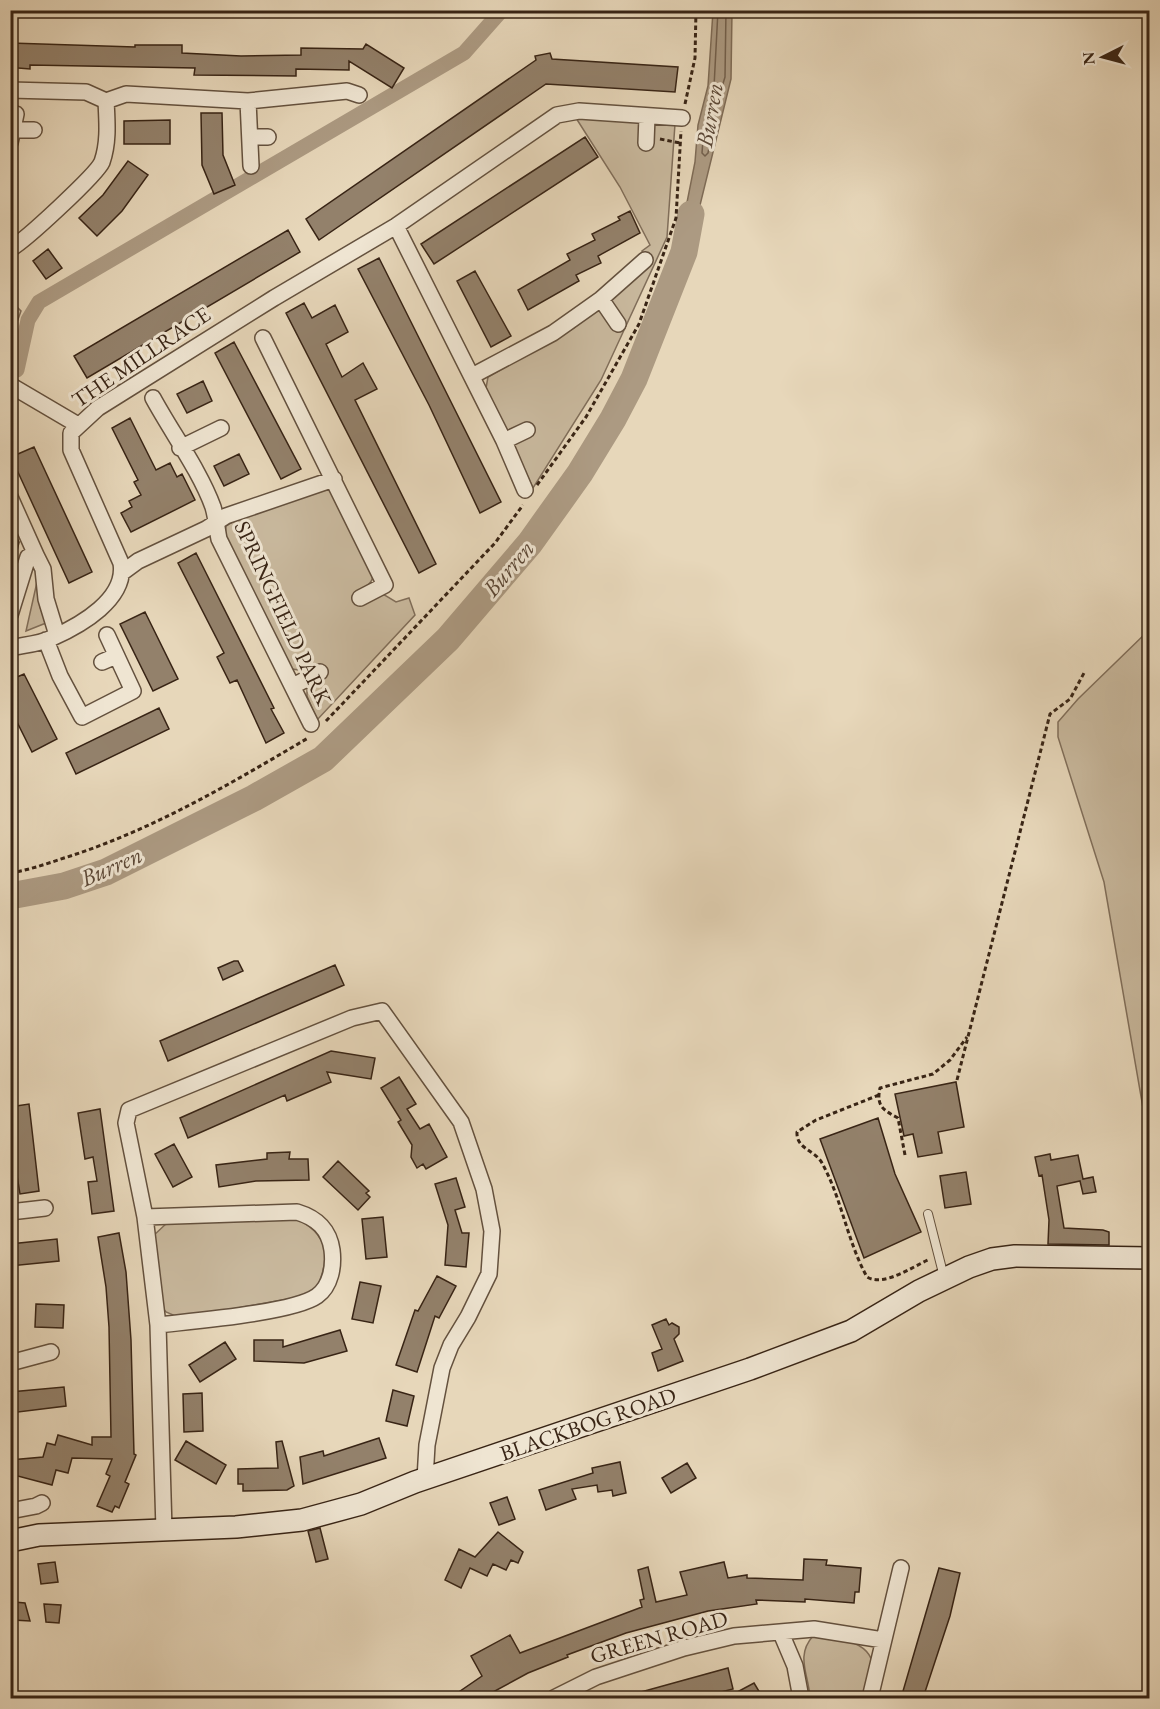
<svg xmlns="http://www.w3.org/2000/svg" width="1160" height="1709" font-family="'EB Garamond',serif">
<rect width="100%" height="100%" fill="#e7d7ba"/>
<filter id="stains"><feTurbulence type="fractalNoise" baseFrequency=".00333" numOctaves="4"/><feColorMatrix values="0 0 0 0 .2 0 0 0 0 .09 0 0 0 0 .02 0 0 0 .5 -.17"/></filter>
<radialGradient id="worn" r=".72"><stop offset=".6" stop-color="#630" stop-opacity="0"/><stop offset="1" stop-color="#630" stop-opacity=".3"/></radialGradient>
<!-- green -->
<path fill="#c9b99e" stroke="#806e5a" stroke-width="1.5" d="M576,118L675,124L667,237L601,380L533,488L486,388L488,377L574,328L650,266L642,251L650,245L620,187Z
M11,301L21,311L11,339Z
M326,489L333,492L373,572C374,584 365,587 355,592L361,605L383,594L396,602L409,598L415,615L317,720L307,696V688L325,677L319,665L306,671L292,669L225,535L226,526L234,521Z
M37,582L40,607L46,623L26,631Z
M1149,630L1150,1107L1143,1108L1104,882L1058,737V722L1078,699Z
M293,1217C329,1233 332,1257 315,1291L294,1298L180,1318L166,1312L161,1306L152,1237L168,1222Z
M813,1636C832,1637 870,1639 873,1666C873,1675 866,1689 864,1698H810C809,1675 795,1656 813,1636Z"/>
<!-- water -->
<path fill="#ac9a82" stroke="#7e6b56" stroke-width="1.5" d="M713,11H732L731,79L689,250L678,248L695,162L698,125L708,86Z"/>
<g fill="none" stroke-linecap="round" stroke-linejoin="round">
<!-- shore -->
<path stroke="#725f4c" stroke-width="1.5" d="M718,10L714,87L704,126L702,153L705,156L708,153L718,100L725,77L726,10"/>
<!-- canal -->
<path stroke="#ac9a82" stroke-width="15" d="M17,370L28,320L39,302L464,53L502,10"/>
<!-- river -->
<path stroke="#ac9a82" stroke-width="27" d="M10,896L64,886L106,872L254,798L323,759L448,639L530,543L580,473L613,419L634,379L684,252L691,214"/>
</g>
<!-- building -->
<path fill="#93816b" stroke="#382415" stroke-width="1.5" d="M10,43L135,47V45H182V53L241,56L301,55V48L363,49L366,44L404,68L392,88L349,61V70L296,69V76L194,75L195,68L30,65V69L18,68H10Z
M550,53L552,59L678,67L675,92L546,84L319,240L306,219L536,60L535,56Z
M201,113H222L223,155L235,185L214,194L202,165Z
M170,120V144H124V121Z
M585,137L598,157L434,264L421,244Z
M128,161L148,175L122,211L97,236L79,218L103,195Z
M630,211L640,233L598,256L601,263L576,275L579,281L528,310L518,290L570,260L567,254L595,240L592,234L620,220L618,217Z
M288,230L300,252L87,378L74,356Z
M48,249L62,268L46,279L33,261Z
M379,258L501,502L480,513L429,405L358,269Z
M475,271L511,336L491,347L457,281Z
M304,303L312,318L335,305L348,332L326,344L342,377L363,363L377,389L355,400L436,564L419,573L286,313Z
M234,342L301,469L281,479L215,353Z
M203,381L212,401L187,413L177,394Z
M130,418L156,470L170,463L177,477L182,474L195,500L131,532L121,513L132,507L129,501L141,495L134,482L138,480L112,428Z
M34,447L92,572L69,583L11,457Z
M239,454L249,474L224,486L214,466Z
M10,524L19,542L15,560H10Z
M196,553L274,708L271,709L284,733L266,743L237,680L230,683L217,657L224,653L178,563Z
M145,612L178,679L153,691L120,624Z
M24,674L57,739L32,752L10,708V680Z
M159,708L169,729L76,774L66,753Z
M234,961H238L243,971L223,980L218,968Z
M335,965L344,985L168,1061L160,1041Z
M331,1051L375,1058L371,1079L327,1072L331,1082L287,1101L285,1095L188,1138L180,1118Z
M399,1077L416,1104L407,1109L420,1129L429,1124L447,1157L426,1169L423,1164L417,1168L411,1157L412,1145L398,1122L401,1120L381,1088Z
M956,1082L964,1127L938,1132L942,1153L918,1157L913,1134L904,1136L895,1094Z
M29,1104L39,1191L20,1194L10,1132V1107Z
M100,1109L114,1211L92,1214L88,1182L97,1181L93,1157L85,1159L78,1113Z
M878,1118L895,1174L921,1232L864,1258L820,1139Z
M174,1144L192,1177L173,1187L155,1154Z
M290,1152L289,1159H308L309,1180L256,1181L219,1187L216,1165L267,1159V1153Z
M1050,1154L1051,1160L1078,1155L1083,1179L1093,1177L1096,1192L1083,1194L1080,1181L1057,1186L1064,1228L1103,1230L1109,1232V1245L1048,1244L1049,1220L1042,1175L1039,1176L1035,1157Z
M338,1161L369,1191L366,1193L370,1197L358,1210L323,1177Z
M966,1172L971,1204L945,1208L940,1176Z
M456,1178L465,1207L455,1210L462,1233H469L466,1267L445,1265L448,1225L435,1184Z
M383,1217L387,1257L366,1259L362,1219Z
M119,1233L126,1272L131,1340L134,1454L136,1455L125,1482L129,1484L119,1508L115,1506L112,1512L97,1506L110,1476L106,1474L112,1459L72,1458L68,1473L56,1470L52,1485L10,1474V1460L43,1457L47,1443L55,1445L58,1435L92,1445V1437H111L109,1327L106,1287L98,1237Z
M57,1239L59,1261L10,1266V1244Z
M437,1276L456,1286L439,1318L435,1316L417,1372L396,1365L415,1310L418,1311Z
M360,1282L381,1286L373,1323L352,1319Z
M36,1304L64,1305L63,1328L35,1327Z
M666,1319L669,1325L672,1323L679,1327V1334L674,1339L683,1361L658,1371L652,1353L662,1349L652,1325Z
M340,1330L347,1351L304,1363L254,1361V1340H283V1347Z
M225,1342L236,1359L200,1382L189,1365Z
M64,1387L66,1406L10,1413V1392Z
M393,1390L414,1396L407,1426L386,1421Z
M202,1393L203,1431L184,1432L183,1394Z
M379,1438L386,1458L303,1484L300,1457L323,1451L324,1456Z
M186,1441L226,1465L216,1484L175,1460Z
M282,1441L294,1486L287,1490L243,1491V1484H238V1469L278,1468L276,1442Z
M620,1462L626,1493L613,1496L612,1490L598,1492L597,1485L572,1489L576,1499L546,1510L539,1490L593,1473L592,1468Z
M687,1463L696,1478L671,1493L662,1478Z
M507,1497L515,1519L499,1525L490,1503Z
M320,1528L328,1559L316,1562L308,1531Z
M498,1532L523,1552L518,1563L511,1560L506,1570L493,1564L487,1576L470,1568L461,1588L445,1580L459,1549L475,1557Z
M804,1559L827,1560L826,1565L861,1568L859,1592H855L854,1603L805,1599V1602L756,1600L757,1604L708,1611L626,1633L567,1655L568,1657L528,1673L482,1698H450L482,1676L471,1656L510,1635L520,1653L642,1607L640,1600L644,1599L638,1570L648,1567L656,1602L687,1595L680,1572L724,1562L728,1578L747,1575V1578L803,1580Z
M55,1562L58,1582L41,1584L38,1564Z
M939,1568L960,1573L950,1616L923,1698H901Z
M14,1602L25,1603L30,1621L13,1620Z
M44,1604L61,1605L59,1623L46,1622Z
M728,1668L733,1689L697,1698H631L630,1695Z
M754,1683L763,1698H726Z"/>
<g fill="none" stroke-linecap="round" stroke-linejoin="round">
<defs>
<path id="lane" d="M928,1214L944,1277"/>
<path id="street" d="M10,90L86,92L106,101L126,94L248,101
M13,130H34
M250,137H268
M10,143L16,114
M646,143L647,116
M251,166L248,101L347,91L359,95
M396,226L504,441L525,490
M10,249C25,241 97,174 102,162C109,142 107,121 106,101
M601,299L618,324
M263,338L385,585L360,598
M472,376L553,333L601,299L645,260
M10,385L78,425
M153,398C172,433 200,471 213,507C216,517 217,529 219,539L311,724
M504,441L527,430
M180,448L221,428
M10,497L36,555
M123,572L138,561L206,529L226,516L334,479
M10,615L28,557L36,555L43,569L46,599L57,635
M46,640L60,676L82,717L133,691L107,635
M10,648C24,645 40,644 52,638C81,625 127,599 121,563L71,450V433L98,408L274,298L396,226L557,115L579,111L682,118
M102,662L116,656
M293,686L320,672
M10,1212L45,1208
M145,1217L297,1212C317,1218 329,1229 332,1250C334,1266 331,1286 317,1296C293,1313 192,1321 158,1325
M10,1363L51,1352
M10,1511L36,1506L42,1503
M164,1530L158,1325L145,1217L126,1123L129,1110L352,1018L382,1011L461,1122L484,1189L492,1231L489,1274L468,1317L451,1345L442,1368L427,1445L425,1479
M781,1633L795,1666L801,1698
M554,1698L596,1677L684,1648L734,1636L814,1629L883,1640
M870,1698L901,1568"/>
<path id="secondary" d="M10,1541L39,1535L236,1527L302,1520L361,1504L415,1482L750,1369L851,1331L919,1291L969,1267L992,1259L1015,1256L1150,1258"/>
</defs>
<!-- lane casing -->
<use href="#lane" stroke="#64513e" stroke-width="10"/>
<!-- street casing -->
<use href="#street" stroke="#64513e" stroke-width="18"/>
<!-- secondary casing -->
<use href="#secondary" stroke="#382415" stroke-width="24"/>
<!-- path -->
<path stroke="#382415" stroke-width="3" stroke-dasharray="4.5 3" stroke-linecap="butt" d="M685,104L695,58L696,10
M660,139L680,143
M537,485L586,417L639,324L676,218L681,131
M326,721L495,543L523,505
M10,873C29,870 46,864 64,858C151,831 230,784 308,738
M957,1080L1050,714L1070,699L1084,673
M879,1095L816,1120L797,1132C796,1149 815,1150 822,1163C842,1199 847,1241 867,1277C884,1287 912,1267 928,1260
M905,1155L898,1118C883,1110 876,1106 880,1088L933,1074L950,1060L967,1037"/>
<!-- lane -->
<use href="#lane" stroke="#efe5d2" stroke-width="8"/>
<!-- street -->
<use href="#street" stroke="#efe5d2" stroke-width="15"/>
<!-- secondary -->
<use href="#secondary" stroke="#efe5d2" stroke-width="21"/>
</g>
<g text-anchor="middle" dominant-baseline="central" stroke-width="6" stroke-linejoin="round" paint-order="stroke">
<!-- street labels -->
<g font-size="22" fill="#382415" stroke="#efe5d2">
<text transform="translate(141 357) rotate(-34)">THE MILLRACE</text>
<text transform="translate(283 613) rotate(65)">SPRINGFIELD PARK</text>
<text transform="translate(588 1424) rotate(-19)">BLACKBOG ROAD</text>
<text transform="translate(659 1637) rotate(-16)">GREEN ROAD</text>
</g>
<!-- water labels -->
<g font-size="24" font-style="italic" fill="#5b4736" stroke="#efe5d2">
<text transform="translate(709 115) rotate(-80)">Burren</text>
<text transform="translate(508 568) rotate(-50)">Burren</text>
<text transform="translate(111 866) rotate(-24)">Burren</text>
</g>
</g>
<!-- margin -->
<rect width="1160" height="1709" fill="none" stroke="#e7d7ba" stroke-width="36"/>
<rect x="12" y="12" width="1136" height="1685" fill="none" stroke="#382415" stroke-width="3"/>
<rect x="18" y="18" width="1124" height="1673" fill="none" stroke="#382415" stroke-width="1.5"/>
<!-- north arrow -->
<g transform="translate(1103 57) rotate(264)" stroke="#efe5d2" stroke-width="4.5" paint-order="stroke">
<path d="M0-4.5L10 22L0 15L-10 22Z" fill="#382415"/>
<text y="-9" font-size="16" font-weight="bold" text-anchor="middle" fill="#382415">N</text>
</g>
<rect width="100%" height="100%" filter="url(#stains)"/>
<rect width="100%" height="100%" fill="url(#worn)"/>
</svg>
